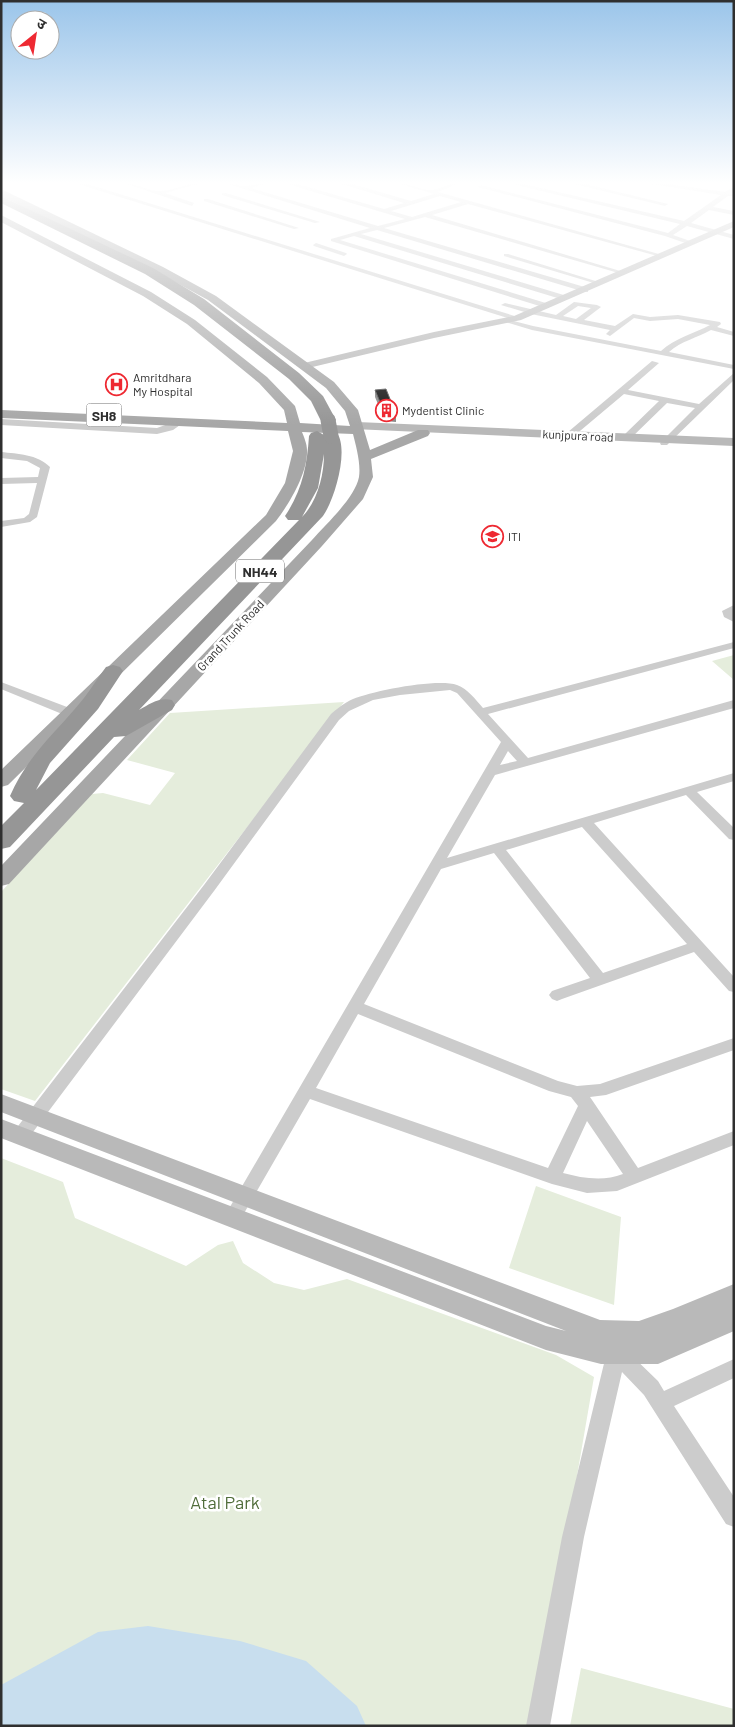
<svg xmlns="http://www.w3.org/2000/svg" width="735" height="1727" font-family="Barlow,'Noto Sans Devanagari',sans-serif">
<rect width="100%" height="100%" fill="#fff"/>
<!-- green -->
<path fill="#e5eddc" d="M734,655V680L712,661Z
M344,702L35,1101L1,1089V892L92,794L103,793L150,805L175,773L127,760L170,713Z
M1,1158L63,1182L75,1218L186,1266L218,1245L233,1241L243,1263L274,1283L304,1290L347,1279L556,1355L594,1377L534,1726H1Z
M536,1186L621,1217L614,1305L509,1268Z
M581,1668L734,1709V1726H570Z"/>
<!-- water -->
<path fill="#c8deee" d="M148,1626L240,1641L306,1661L357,1706L366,1726H1V1685L98,1632Z"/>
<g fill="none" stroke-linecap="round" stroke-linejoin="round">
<!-- street -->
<path fill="#ccc" fill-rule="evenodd" d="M75,183H84L521,318L514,320Z
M124,183C136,183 147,191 158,191C171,192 187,183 201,183L165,193L194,203L192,206Z
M225,183L244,186L268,183L251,188L378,226L405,219L284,183H294L384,209L404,203L339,183H349L411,201L434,194L397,183C409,183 422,191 432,190C441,189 449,183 459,183L438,192L666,256L661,257L468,204L432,215L627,273L622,274L425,217L384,228L588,288V292H585L377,230L361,234L567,296L568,298L564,300L354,236L340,240L549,304V308H546L331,241V239L370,228ZM440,196L461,202L412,217L391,211Z
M508,183H519L684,221L721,195L646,183H661L725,192L734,187L732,193L733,196H728L713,207L734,211V215L709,210L691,223L734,235V239L687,226L673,235L693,242L694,243L691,245L665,236L478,187L481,185L668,233L680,224Z
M570,183H581L668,204L665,206Z
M222,193H226L320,222L315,223L222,195Z
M204,199H208L299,228L294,229L204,201Z
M316,243L346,253L347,254L344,256L314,246L313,245Z
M504,254H508L602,283L597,284L504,256Z
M574,302L597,305L601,307L584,320L615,326L633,314L650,317L678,315L720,322L721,324L717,327L734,332V336L711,330C697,338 681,341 669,352L734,365V369L532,330L502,321L506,319L533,326L661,351C675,338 693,334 710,325L678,319L650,321L634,318L610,336L606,334L610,330L531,314L501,305L505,303L556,315ZM578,306L591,308L576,319L563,316Z
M652,361L659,363L628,390L699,404L734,373V380L667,445H661L660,443L695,408L667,403L630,439L627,440L623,437L624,435L659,401L624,394L574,436H568V432Z
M1,419L157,428L179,420L183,423L173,430L157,434L1,425Z
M1,452C18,454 37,454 50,467L37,517L30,522L1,527V521L24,518L29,514L37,483L1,484V478L38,477L40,468L27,461L1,458Z
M734,605V622L724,617L722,611Z
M734,642V648L488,714L528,758L734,700V708L495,775L447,858L734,773V781L697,792L734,828V840L729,839L686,795L594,823L734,977V992L729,991L694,952L562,999L557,1001L552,999L549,995L552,991L590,978L494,853L441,869L364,1004L558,1081L577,1086L600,1084L734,1038V1050L606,1095L590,1097L638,1168L734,1131V1145L617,1191L587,1193L552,1184L310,1099L239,1222L233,1225L227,1222L224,1217L227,1212L501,742L457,693L450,690L400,695L373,700L349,711L339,720L214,891L27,1140L21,1142L15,1140L13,1135L15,1130L204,885L331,714C338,708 344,703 353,699C373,691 437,678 457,685C468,689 475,699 483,708ZM508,751L517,761L500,765ZM582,827L687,944L603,973L506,850ZM358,1014L549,1091L571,1097L578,1106L548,1168L316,1088ZM587,1121L623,1174C603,1182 582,1178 563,1173Z
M1,682L75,710L77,713L71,717L67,716L1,689Z
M618,1338L625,1341L628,1347L627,1351L658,1381L664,1391L734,1359V1378L674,1406L734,1497V1527L726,1524L644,1395L622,1372L584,1537L550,1726H526L562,1537L608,1347L611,1341Z"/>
<!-- secondary -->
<path fill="#b9b9b9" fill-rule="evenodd" d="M734,221V227L521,320L434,338L304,369L299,366L300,364L434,332L514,316Z
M357,422L734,438V446L353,429L351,426Z
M1,1094L600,1320L639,1321L673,1309L734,1284V1331L658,1364H601L546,1350L1,1138V1119L546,1326L566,1331L1,1112Z"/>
<!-- primary -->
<path fill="#a7a7a7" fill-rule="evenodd" d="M1,189L163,267L216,296L334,382L358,410L370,450L418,430H428L430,433L428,436L371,459L373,477L363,499L322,546L9,884L1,886V866L312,540C326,524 355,498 359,477C361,464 356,446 353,434L302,432C304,437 307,444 307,450C308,473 289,504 276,521L8,785L1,787V770L266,515L285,483L293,451L288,431L1,418V410L287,423L284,410L259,383L187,324L143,296L1,222V215L151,292L195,320L267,377L295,406L300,423L350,426L345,411L326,388L208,300L155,271L1,196Z"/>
<!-- highway -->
<path fill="#969696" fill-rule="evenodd" d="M1,196L153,268L204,299L299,373L323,396L336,420L334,423H322L311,401L289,379L194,305L145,274L1,203Z
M317,431L324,435L331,431L337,433C349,450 335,499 323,516L139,710C150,704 159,697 172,700L175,705L172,710L126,736L114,737L10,847L1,849V826L24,803L14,801L10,796C29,753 56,733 84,698C92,688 98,677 106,667L113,665L120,667L123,671L98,709L50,763L36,790L299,520H288L285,516C302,491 307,466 309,436L311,433ZM324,454C324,476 317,502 302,517L318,488Z"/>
<!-- highway-bridge -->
<path stroke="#969696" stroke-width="15" d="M328,420L331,436"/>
</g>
<!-- wall -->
<path fill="#8a8a8a" d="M375,390L396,414V422L385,421L375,397Z"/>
<!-- building -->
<path fill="#161616" stroke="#5c5c5c" d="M386,389L396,414H385L375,390Z"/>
<!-- sky -->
<linearGradient id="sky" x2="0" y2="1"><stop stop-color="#9bc5ea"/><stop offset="0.43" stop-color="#fff"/><stop offset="1" stop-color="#fff" stop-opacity="0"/></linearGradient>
<rect width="735" height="425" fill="url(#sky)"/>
<!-- icons -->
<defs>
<symbol id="hospital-ring" viewBox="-11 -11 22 22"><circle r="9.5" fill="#fff" stroke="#ee2932" stroke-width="1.5"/><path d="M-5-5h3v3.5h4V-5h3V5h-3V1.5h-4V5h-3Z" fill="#ee2932"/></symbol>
<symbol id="building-ring" viewBox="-11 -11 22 22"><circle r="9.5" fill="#fff" stroke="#ee2932" stroke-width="1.5"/><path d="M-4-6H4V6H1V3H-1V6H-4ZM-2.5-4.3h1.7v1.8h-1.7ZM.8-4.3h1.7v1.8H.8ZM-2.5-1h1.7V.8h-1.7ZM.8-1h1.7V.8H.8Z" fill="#ee2932"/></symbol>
<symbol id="university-ring" viewBox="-11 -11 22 22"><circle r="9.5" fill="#fff" stroke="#ee2932" stroke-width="1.5"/><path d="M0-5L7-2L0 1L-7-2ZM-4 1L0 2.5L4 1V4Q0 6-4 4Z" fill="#ee2932"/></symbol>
</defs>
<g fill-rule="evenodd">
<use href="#hospital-ring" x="104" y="372" width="25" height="25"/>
<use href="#building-ring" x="374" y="398" width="25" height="25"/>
<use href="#university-ring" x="480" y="524" width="25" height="25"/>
</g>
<g text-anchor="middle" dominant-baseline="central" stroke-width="5" stroke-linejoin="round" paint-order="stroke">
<!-- far-poi labels -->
<g font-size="12" fill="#2f2f2f" stroke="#fff" text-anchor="start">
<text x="133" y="377">Amritdhara<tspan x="133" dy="14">My Hospital</tspan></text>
<text x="402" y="410">Mydentist Clinic</text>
<text x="508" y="536">ITI</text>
</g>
<!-- far-street labels -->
<g font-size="12" fill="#2f2f2f" stroke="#fff">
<text transform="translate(578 435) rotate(3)">kunjpura road</text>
<text transform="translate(230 635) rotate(-47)">Grand Trunk Road</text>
</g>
<!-- shield labels -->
<g fill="#fff" stroke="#6d6d6d" stroke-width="1">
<rect x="86.5" y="403.5" width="35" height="23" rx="4"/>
<rect x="236" y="559.5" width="48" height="23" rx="4"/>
</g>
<g font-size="14" font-weight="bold" fill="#2f2f2f">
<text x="104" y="415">SH8</text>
<text x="260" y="571">NH44</text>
</g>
<!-- near-park labels -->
<g font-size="18" fill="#506d3a" stroke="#fff">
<text x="225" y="1502">Atal Park</text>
</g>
</g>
<!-- border -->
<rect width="735" height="1727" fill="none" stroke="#2f2f2f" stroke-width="5"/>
<!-- north arrow -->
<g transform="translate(35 35) rotate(30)"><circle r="24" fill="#ffffff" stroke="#acacac"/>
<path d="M0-4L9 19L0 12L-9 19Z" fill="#ee2932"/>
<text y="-8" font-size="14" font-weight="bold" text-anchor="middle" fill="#2f2f2f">उ</text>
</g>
</svg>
